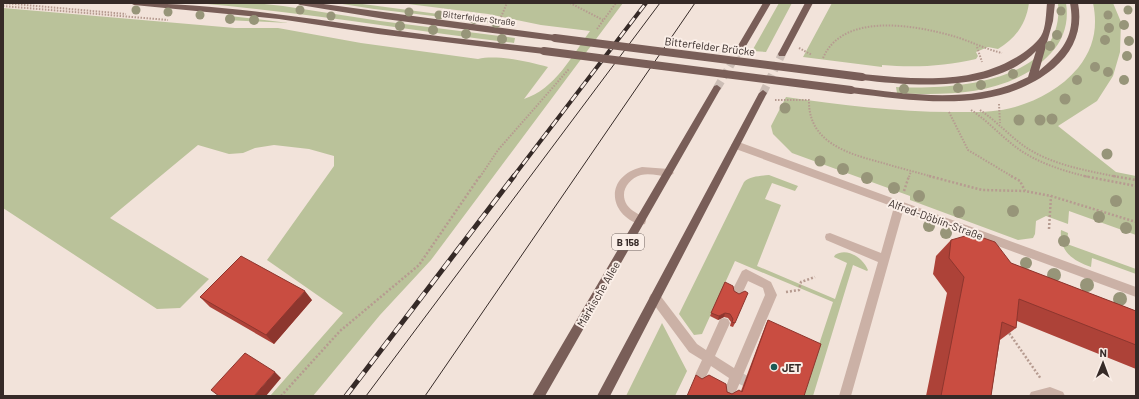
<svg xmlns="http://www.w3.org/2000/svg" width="1139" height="399" font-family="Barlow,sans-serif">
<rect width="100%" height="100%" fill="#f2e3da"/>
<!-- green -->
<path fill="#bac29a" d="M196,3H255L283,6L380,21L515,38L514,43C408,30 303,12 196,3Z
M336,3H355L499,22L510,25L374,9Z
M400,3H623L431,260L380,315L313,396H270L343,313L267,260L334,166V156L309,149L274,145L255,148L243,153L229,154L198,145L110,218L209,279L180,308L157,309L3,208V8L235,28H278L361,43L478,59C497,54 529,62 548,67L524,99C555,89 572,56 590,31L541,25L488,14Z
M779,3H792L766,52L752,51Z
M832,3H1029C1026,24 1016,38 998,49L988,47L976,52L978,56L976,59C945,66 915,68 882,65V67L803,57Z
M1058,3H1066C1069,22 1064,39 1051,53C1013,95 949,96 897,93L896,87C950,90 1066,83 1058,3Z
M1093,3H1113L1121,22L1120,52L1113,76L1097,101L1058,126L1116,172L1136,176V235L1069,211L1068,224L1046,216L1036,221L1035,234L1033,238L1018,240L910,200V196L792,153L773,134L771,126L786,97C841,105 896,112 951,112C972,112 994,113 1015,107C1039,100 1061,88 1078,68C1094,48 1098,27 1093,3Z
M230,16L289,23L226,20Z
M769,175L798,186L795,191L772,183L765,199L781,205L757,266L835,299L847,263L834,257L835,255C847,247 863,258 868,270L867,271L853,265L813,396H802L833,302L735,261L702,334L694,335L679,314L744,182C750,176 760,176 769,175Z
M1061,230L1068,233L1067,244L1136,269V274L1092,258L1091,267C1073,261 1059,251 1061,230Z
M662,323L687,371L675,396H626Z"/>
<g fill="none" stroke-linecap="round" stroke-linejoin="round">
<!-- minor-tunnel -->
<path stroke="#ccbeb6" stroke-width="11" stroke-dasharray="11 5.5" stroke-linecap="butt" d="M736,376L775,396"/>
<!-- major-tunnel -->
<path stroke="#ccbeb6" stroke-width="8" stroke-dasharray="8 4.5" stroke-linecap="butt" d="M717,88L740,49
M763,93L782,54"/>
<!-- path-far1 -->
<path stroke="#b69b90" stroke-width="2" stroke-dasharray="1.5 1.5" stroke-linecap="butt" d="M3,3L126,14
M570,3L603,20
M3,6L168,20
M501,17L507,3
M597,29L616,3
M977,47L982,62
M799,48L812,55
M823,58C843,12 914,25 953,36C970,41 985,49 1002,53
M775,100H809C808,143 849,154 883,163C899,168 916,172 933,177
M999,104L1000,123
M971,110C988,121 1001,136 1017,148C1038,163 1063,171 1089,177
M980,110C998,122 1012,139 1030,150C1057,166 1089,171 1118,177
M949,112L968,150L1013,177
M480,177L498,150L569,69
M909,177L911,171"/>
<!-- path -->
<path stroke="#b69b90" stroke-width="2.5" stroke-dasharray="2 2" stroke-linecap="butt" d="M929,176L982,190L1025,191L1051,196L1136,222
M1011,176L1020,181L1025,191
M1084,176L1136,186
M1113,176L1136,180
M904,191L909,176
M1049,229L1051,196
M786,292L799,290L801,282L815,277
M1007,330L1041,379
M281,396L340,331L419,265L480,176"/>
<!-- minor -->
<path fill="#cbb1a6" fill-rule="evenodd" d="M736,141L1136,287V297L903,211L851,396H839L878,262L826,240L825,237L826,234L830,233L881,253L894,207L733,148L731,145Z
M642,167L669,169L674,173L669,177C660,176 650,173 641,175C628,179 619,192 627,205C631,211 639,214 645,218L646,221L645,224L641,225C607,214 605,176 642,167Z
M746,269L771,282L777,295L735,394L731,396L727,394L725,390L729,378L711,366L705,379L701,381L697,379L695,375L702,360L689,352L649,298L651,294L655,293L659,294L697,344L706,350L720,319L724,318L728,319L730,323L715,356L734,368L765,295L763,288L748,281L742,294L738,296L734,294L732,291L742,271Z
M1050,387L1063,392L1065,396H1029L1031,392Z"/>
<!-- major -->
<path fill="#795e58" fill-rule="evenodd" d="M130,3C213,3 296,17 378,28C433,36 489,42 544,48L548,51L544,54L378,34L279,19L134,5Z
M296,3H316L555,35L559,38L555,41L385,19L300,5Z
M763,3H771L743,51H737L736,49Z
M805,3H813L785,56H779L778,54Z
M1047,3H1055L1053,21L1039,71C1063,51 1076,36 1070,3H1078C1083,29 1074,51 1054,68C997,115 918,101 851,93L847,90L851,87C910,94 973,105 1028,77L1036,51C996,93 914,86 862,80L858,77L862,74C914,79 969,85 1015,58C1024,53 1035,45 1041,36C1046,28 1046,13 1047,3Z
M717,85L721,88L545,396H532L714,86Z
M763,90L767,93L610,396H597L759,93Z"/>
<!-- tram -->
<path stroke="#362a27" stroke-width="1" d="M366,396L660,3
M425,396L695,3"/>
<defs>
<path id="rail-far1" d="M513,177L646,3"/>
<path id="rail" d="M346,396L514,176"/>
</defs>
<!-- rail-far1 casing -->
<use href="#rail-far1" stroke="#362a27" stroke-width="4"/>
<!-- rail casing -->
<use href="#rail" stroke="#362a27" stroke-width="5"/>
<!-- rail-far1 -->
<use href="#rail-far1" stroke="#faeee7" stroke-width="2.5" stroke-dasharray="8" stroke-linecap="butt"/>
<!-- rail -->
<use href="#rail" stroke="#faeee7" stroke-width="3.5" stroke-dasharray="10" stroke-linecap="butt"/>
<!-- major-bridge -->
<path stroke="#795e58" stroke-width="8" d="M555,38L862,77
M544,51L851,90"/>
</g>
<!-- trees -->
<g fill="#979579">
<circle cx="136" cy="10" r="4.5"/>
<circle cx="300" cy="10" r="4.5"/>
<circle cx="1128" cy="10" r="4.5"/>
<circle cx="1061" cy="11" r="4.5"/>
<circle cx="168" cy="12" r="4.5"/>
<circle cx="409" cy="12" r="4.5"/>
<circle cx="200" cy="15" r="4.5"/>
<circle cx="439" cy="15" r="4.5"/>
<circle cx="1108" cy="15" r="4.5"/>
<circle cx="331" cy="16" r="4.5"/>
<circle cx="230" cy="19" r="5"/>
<circle cx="474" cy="19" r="5"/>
<circle cx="254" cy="20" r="5"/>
<circle cx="496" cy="23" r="5"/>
<circle cx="1124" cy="25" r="5"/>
<circle cx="400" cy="26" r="5"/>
<circle cx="1109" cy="28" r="5"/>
<circle cx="433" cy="30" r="5"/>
<circle cx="466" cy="34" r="5"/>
<circle cx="1057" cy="35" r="5"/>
<circle cx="502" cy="39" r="5"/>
<circle cx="1105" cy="40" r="5"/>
<circle cx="1129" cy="41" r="5"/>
<circle cx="1050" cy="46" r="5"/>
<circle cx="1127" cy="56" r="5"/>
<circle cx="1095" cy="67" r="5"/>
<circle cx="1108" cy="72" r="5"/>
<circle cx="1013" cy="74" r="5"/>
<circle cx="1077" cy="80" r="5"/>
<circle cx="1124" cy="80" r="5"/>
<circle cx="981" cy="85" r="5"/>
<circle cx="958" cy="88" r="5"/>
<circle cx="904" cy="89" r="5"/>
<circle cx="1065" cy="99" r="5.5"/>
<circle cx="785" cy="108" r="5.5"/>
<circle cx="1052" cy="119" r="5.5"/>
<circle cx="1019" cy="120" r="5.5"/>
<circle cx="1040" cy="120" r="5.5"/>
<circle cx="1107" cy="154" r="5.5"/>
<circle cx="820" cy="161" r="5.5"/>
<circle cx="843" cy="169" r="6"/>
<circle cx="867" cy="178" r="6"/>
<circle cx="894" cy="188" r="6"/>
<circle cx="919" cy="196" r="6"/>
<circle cx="1116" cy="201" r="6"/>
<circle cx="1013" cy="211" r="6"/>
<circle cx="959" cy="212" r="6"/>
<circle cx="1099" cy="217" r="6"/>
<circle cx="929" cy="226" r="6"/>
<circle cx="1126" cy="228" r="6"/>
<circle cx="946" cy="233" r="6"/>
<circle cx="1064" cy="241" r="6"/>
<circle cx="1026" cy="263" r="6"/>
<circle cx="1054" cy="275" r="7"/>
<circle cx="1087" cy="285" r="7"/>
<circle cx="1120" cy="299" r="7"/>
</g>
<!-- wall -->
<path fill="#ad4238" d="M951,240L1136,311V369L1017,321L1016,328L1000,340L991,396H926L947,293L933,274L936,256Z
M725,282L735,323L733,327L730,326L731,322L728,318L724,317L718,320L710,316Z
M200,297L312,300L274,344L210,307Z
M768,320L804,396H687L702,379L732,394L741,391L766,324Z"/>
<!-- shaded-wall -->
<path fill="#8d362e" d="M305,291L312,300L274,344L266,335Z
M725,313L724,317L718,320L719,316Z
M275,372L281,378L266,396H254Z"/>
<!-- building -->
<path fill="#c94d41" stroke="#8d362e" d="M972,234L995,242L1011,263L1136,311V345L1019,299L1016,328L1002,322L991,396H941L964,277L949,258L951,240Z
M241,256L305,291L266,335L200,297Z
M725,282L733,286L734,291L739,294L745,291L748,293L735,323L732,322L733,319L730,314L725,313L719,316L711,313Z
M768,320L821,344L804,396H687L696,375L702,379L709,375L726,384L727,392L732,394L739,390L742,392Z
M245,353L275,372L254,396H219L211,390Z"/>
<!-- markers -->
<circle fill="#1b5954" stroke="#faeee7" stroke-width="1.5" cx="774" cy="367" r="4"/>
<g text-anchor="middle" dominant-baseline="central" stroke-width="4" stroke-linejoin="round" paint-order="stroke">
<!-- far-street labels -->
<g font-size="9" fill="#362a27" stroke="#faeee7">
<text transform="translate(479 18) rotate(7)">Bitterfelder Straße</text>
</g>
<!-- shield labels -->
<rect fill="#faeee7" stroke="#716561" stroke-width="1" x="612" y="234" width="32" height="16" rx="3"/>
<g font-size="10" font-weight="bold" fill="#362a27">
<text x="628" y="242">B 158</text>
</g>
<!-- street labels -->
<g font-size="11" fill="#362a27" stroke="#faeee7">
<text transform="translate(710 46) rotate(7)">Bitterfelder Brücke</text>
<text transform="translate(936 219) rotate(20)">Alfred-Döblin-Straße</text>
<text transform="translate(598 294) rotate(-60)">Märkische Allee</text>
</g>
<!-- poi labels -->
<g font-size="11" font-weight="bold" fill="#362a27" stroke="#faeee7" text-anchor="start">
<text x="782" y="367">JET</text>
</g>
</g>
<!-- border -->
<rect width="1139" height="399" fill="none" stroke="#362a27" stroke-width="8"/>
<!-- north arrow -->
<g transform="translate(1103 363) rotate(1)" stroke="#faeee7" stroke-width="3" paint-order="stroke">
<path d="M0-3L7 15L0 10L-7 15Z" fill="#362a27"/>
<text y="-6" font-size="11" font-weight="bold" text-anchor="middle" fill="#362a27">N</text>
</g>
</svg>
